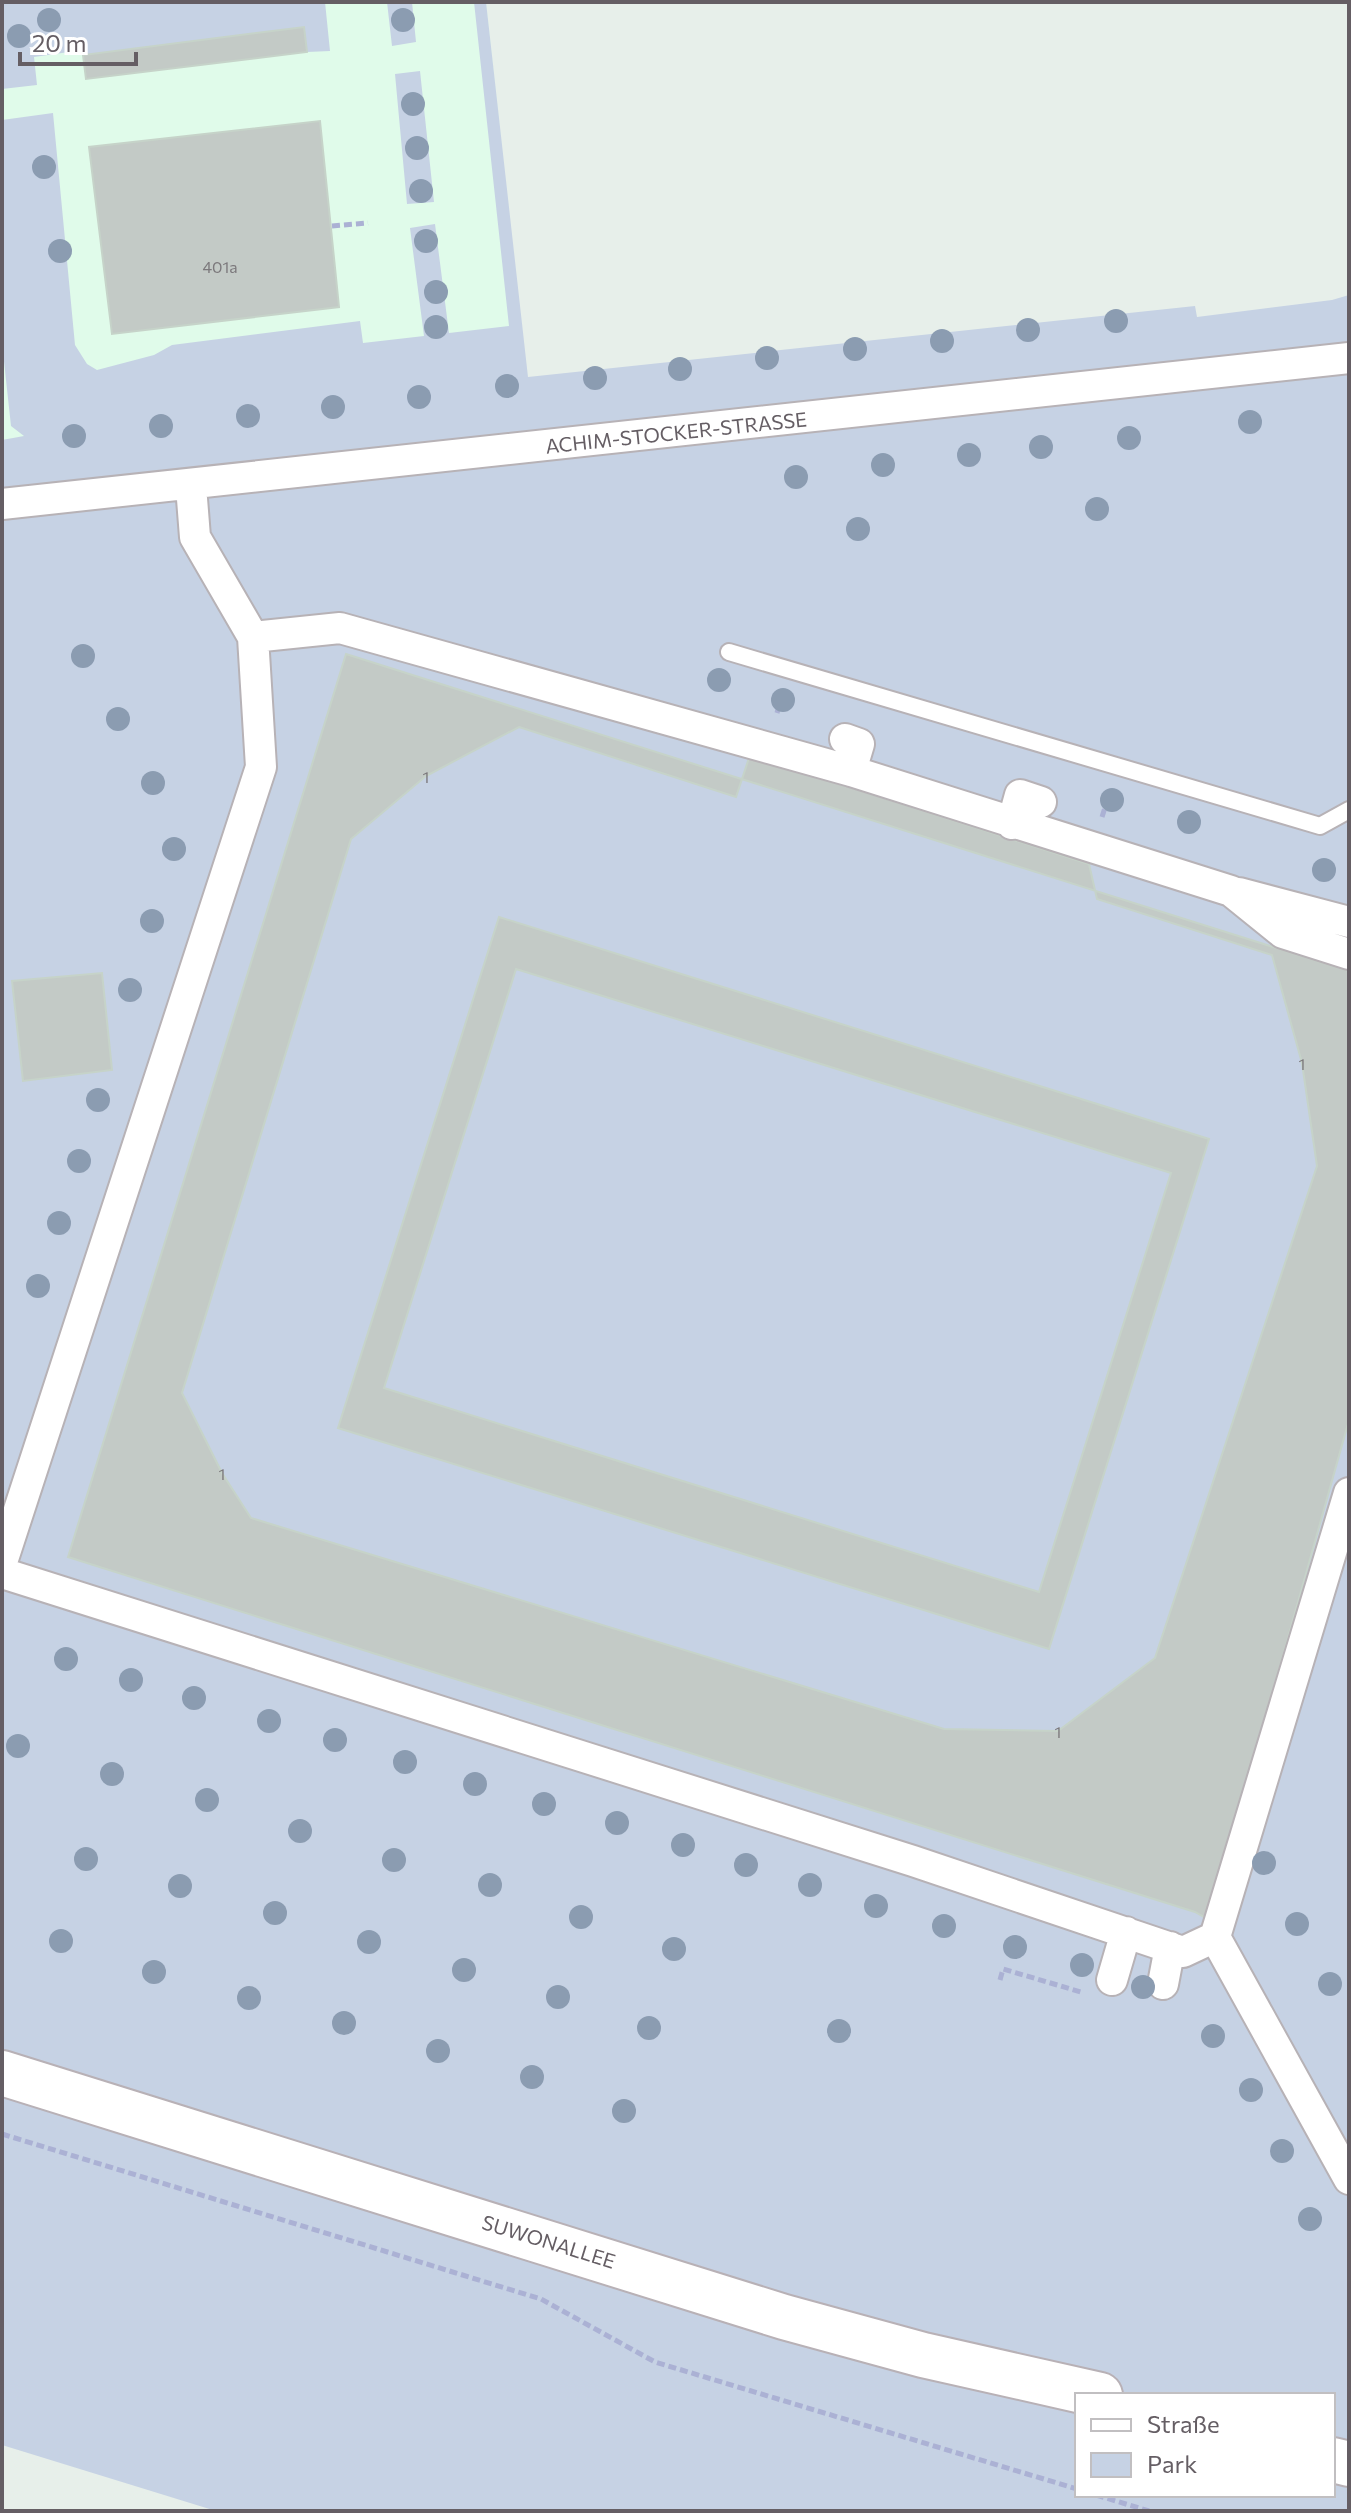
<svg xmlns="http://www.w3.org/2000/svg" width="1351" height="2513" font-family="Commissioner,sans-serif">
<rect width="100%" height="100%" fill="#e7efea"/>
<!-- commercial -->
<path fill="#e0fbea" d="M2,2H486L527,378L2,440Z"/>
<!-- green -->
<path fill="#c6d2e4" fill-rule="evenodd" d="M2,2H325L330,51L307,52L303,27L83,55V50L34,57L37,85L2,89Z
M387,2H412L416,42L392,46Z
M474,2H486L528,377L1195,306L1197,317L1332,300L1349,295V2511H216L2,2445V440L24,436L11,426L2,343V120L53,113L75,345L87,364L97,370L154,355L172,345L360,321L363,343L424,336L410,228L435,224L449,333L509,326ZM1077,2395H1333V2495H1077Z
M420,71L434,202L407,204L395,74Z"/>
<!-- building -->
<path fill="#c3cac6" stroke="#c6d3c9" stroke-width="2" fill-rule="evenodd" d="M304,27L307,52L86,79L83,55Z
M320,121L339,307L112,334L89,147Z
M346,654L1349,971V1420L1209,1920L1195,1912L68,1557ZM516,969L1171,1173L1039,1592L384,1388Z
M519,727L736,797L750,755L1089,864L1097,899L1272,955L1302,1063L1317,1166L1155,1658L1058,1731L944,1729L251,1518L222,1473L182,1393L351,839L426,776ZM499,917L1209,1139L1049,1649L338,1428Z
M102,973L112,1070L23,1081L12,981Z"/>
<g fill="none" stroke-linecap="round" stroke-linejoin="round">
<defs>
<path id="lane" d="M729,652L1320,826L1349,810"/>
<path id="street" d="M2,504L1349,358
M253,637L340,628L851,771L1231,891L1283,933L1349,954
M845,739L859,744L851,771
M1012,824L1020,795L1041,802
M1239,893L1349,922
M2,1562L261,767L253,637L195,537L191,486
M2,1573L913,1861L1183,1952L1215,1937L1349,2179
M1215,1937L1349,1493
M1112,1980L1126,1932
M1163,1984L1170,1947"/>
<path id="secondary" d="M2,2073L784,2317L923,2355L1100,2395
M1333,2460L1349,2464"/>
</defs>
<!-- lane casing -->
<use href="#lane" stroke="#b7b2b6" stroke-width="20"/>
<!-- street casing -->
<use href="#street" stroke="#b7b2b6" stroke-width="34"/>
<!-- secondary casing -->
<use href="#secondary" stroke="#b8b1b6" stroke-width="48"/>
<!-- path -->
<path stroke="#abb1d4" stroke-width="5" stroke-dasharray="8 4" stroke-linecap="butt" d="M332,226L368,223
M777,713L782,694
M1102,817L1110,792
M1000,1980L1003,1969L1081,1992
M2,2134L541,2299L655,2362L1077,2489
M1096,2495L1149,2511"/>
<!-- lane -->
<use href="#lane" stroke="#fff" stroke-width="16"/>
<!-- street -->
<use href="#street" stroke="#fff" stroke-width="30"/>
<!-- secondary -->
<use href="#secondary" stroke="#fff" stroke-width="44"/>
</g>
<!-- trees -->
<g fill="#8b9cb1">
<circle cx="49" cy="20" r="12"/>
<circle cx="403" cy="20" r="12"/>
<circle cx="19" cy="36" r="12"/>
<circle cx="413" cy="104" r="12"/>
<circle cx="417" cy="148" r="12"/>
<circle cx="44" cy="167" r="12"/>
<circle cx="421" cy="191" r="12"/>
<circle cx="426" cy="241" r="12"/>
<circle cx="60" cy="251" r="12"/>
<circle cx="436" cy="292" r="12"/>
<circle cx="1116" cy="321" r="12"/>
<circle cx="436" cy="327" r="12"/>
<circle cx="1028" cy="330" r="12"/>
<circle cx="942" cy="341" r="12"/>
<circle cx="855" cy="349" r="12"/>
<circle cx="767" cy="358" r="12"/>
<circle cx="680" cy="369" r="12"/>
<circle cx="595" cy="378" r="12"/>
<circle cx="507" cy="386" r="12"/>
<circle cx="419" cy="397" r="12"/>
<circle cx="333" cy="407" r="12"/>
<circle cx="248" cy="416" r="12"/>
<circle cx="1250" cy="422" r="12"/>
<circle cx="161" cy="426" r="12"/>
<circle cx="74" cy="436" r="12"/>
<circle cx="1129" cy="438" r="12"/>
<circle cx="1041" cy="447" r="12"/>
<circle cx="969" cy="455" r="12"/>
<circle cx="883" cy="465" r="12"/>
<circle cx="796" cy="477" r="12"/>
<circle cx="1097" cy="509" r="12"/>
<circle cx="858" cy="529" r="12"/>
<circle cx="83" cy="656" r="12"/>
<circle cx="719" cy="680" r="12"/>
<circle cx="783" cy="700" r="12"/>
<circle cx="118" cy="719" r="12"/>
<circle cx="153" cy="783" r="12"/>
<circle cx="1112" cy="800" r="12"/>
<circle cx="1189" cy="822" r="12"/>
<circle cx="174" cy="849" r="12"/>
<circle cx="1324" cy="870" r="12"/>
<circle cx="152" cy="921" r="12"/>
<circle cx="130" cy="990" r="12"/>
<circle cx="98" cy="1100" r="12"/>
<circle cx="79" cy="1161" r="12"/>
<circle cx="59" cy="1223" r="12"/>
<circle cx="38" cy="1286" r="12"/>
<circle cx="66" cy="1659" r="12"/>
<circle cx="131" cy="1680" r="12"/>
<circle cx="194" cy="1698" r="12"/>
<circle cx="269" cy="1721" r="12"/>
<circle cx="335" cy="1740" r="12"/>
<circle cx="18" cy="1746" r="12"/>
<circle cx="405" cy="1762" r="12"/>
<circle cx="112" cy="1774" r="12"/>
<circle cx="475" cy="1784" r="12"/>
<circle cx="207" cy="1800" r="12"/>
<circle cx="544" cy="1804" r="12"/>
<circle cx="617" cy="1823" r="12"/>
<circle cx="300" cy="1831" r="12"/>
<circle cx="683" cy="1845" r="12"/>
<circle cx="86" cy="1859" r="12"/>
<circle cx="394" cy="1860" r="12"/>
<circle cx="1264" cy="1863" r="12"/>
<circle cx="746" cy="1865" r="12"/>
<circle cx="490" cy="1885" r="12"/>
<circle cx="810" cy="1885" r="12"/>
<circle cx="180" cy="1886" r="12"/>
<circle cx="876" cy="1906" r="12"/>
<circle cx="275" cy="1913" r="12"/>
<circle cx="581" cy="1917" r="12"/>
<circle cx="1297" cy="1924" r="12"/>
<circle cx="944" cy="1926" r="12"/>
<circle cx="61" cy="1941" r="12"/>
<circle cx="369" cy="1942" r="12"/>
<circle cx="1015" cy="1947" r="12"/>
<circle cx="674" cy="1949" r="12"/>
<circle cx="1082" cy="1965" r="12"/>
<circle cx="464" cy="1970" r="12"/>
<circle cx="154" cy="1972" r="12"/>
<circle cx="1330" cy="1984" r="12"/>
<circle cx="1143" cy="1987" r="12"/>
<circle cx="558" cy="1997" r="12"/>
<circle cx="249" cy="1998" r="12"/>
<circle cx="344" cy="2023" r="12"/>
<circle cx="649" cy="2028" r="12"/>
<circle cx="839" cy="2031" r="12"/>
<circle cx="1213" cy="2036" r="12"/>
<circle cx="438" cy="2051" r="12"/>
<circle cx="532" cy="2077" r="12"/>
<circle cx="1251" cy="2090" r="12"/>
<circle cx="624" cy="2111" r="12"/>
<circle cx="1282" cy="2151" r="12"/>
<circle cx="1310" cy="2219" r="12"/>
</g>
<g text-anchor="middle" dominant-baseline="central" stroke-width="7" stroke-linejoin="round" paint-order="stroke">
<!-- number labels -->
<g font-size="16" fill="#7c797c">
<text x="220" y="266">401a</text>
<text x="426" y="776">1</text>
<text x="1302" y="1063">1</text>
<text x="222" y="1473">1</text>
<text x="1058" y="1731">1</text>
</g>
<!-- street labels -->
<g font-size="20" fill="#655e64" stroke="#fff">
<text transform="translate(676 432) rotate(-6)">ACHIM-STOCKER-STRASSE</text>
<text transform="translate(549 2241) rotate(17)">SUWONALLEE</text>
</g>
</g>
<!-- border -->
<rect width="1351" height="2513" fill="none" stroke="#655e64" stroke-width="8"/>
<!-- legend -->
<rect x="1075" y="2393" width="260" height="104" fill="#ffffff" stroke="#c1bfc1" stroke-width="2"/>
<rect x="1091" y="2419" width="40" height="12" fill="#ffffff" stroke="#c1bfc1" stroke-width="2"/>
<text x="1147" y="2433" font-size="24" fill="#655e64">Straße</text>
<rect x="1091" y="2453" width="40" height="24" fill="#c6d2e4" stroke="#c1bfc1" stroke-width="2"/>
<text x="1147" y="2473" font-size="24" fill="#655e64">Park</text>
<!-- scale -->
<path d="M20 52v12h116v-12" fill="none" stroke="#655e64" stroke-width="4"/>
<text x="32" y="52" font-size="24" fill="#655e64" stroke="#ffffff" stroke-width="6" paint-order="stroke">20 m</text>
</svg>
